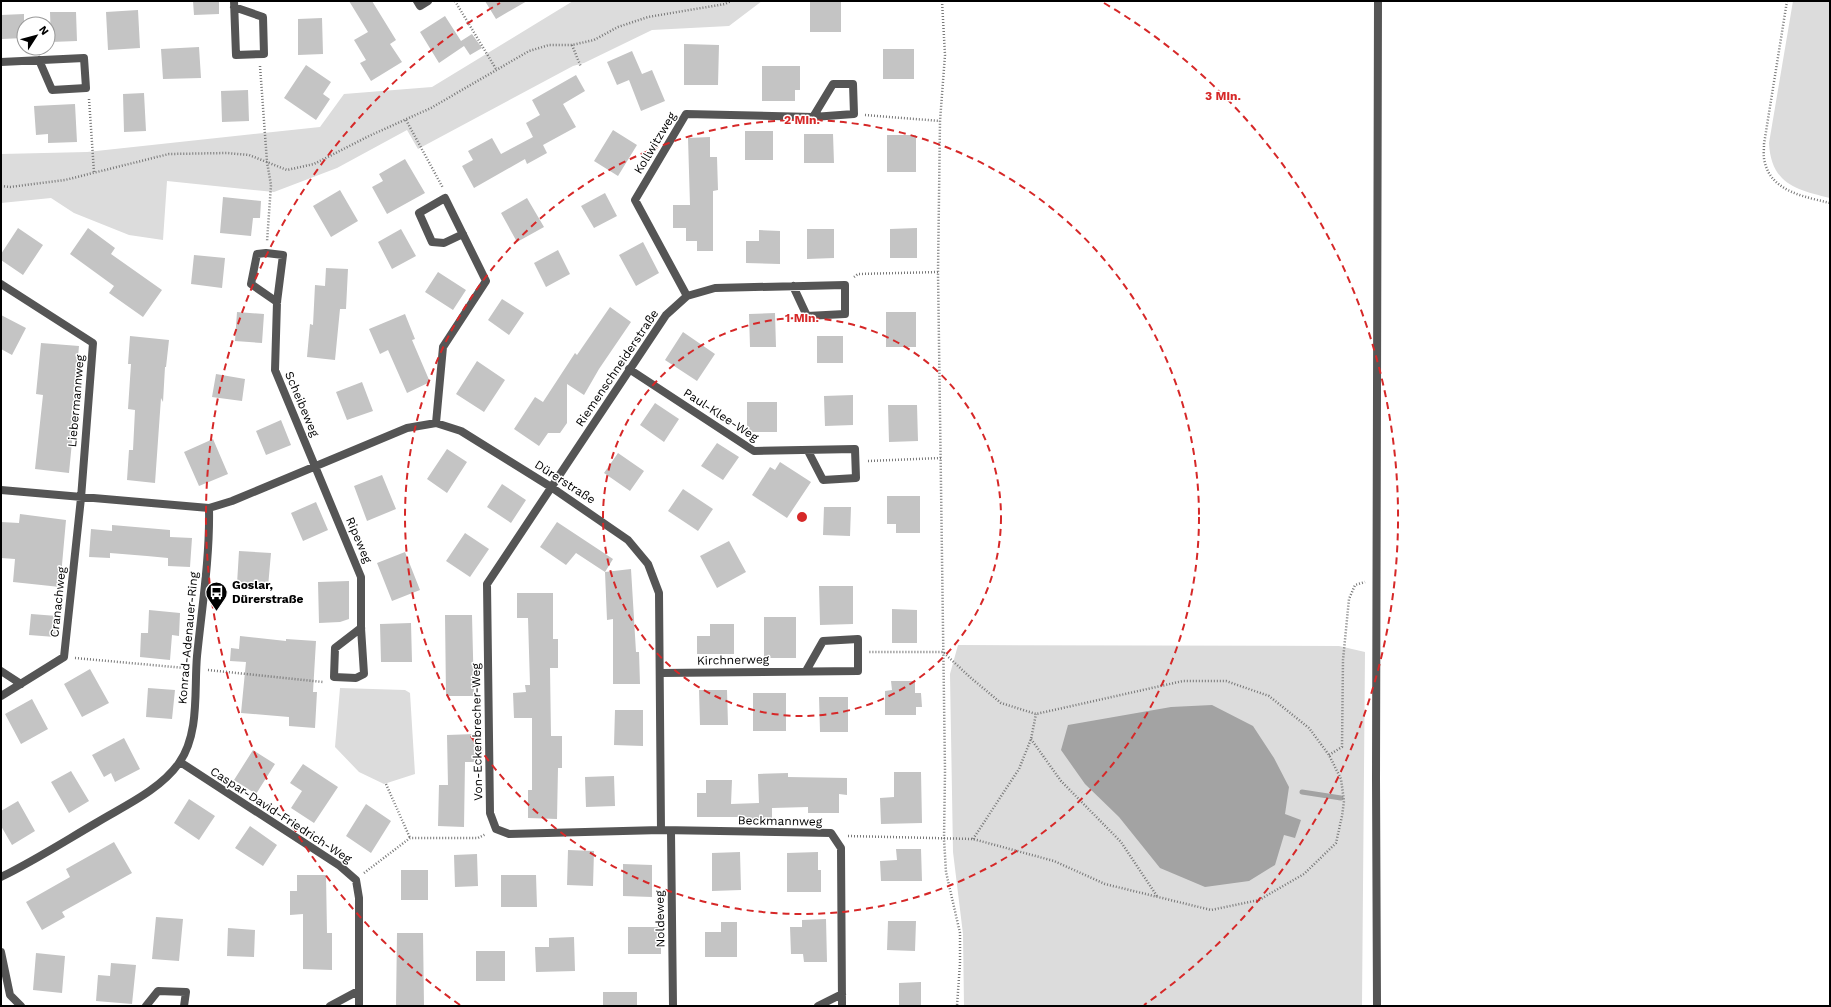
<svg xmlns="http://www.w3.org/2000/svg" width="1831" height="1007" font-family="'Work Sans',sans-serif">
<rect width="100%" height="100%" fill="#fff"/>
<!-- green -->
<path fill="#dcdcdc" d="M573,1H762L729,26L652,30L584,63L573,66L418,149L407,130L337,168L274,192L167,181L163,240L129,235L74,213L51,198L1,203V154L87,152L320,127L344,94L432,87Z
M1793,1H1830V198C1795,190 1771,183 1769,143Z
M958,645L1339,646L1365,652L1362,1006H964L963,934L953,852L950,674Z
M340,688L405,690L410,693L415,774L384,784L359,772L335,747Z"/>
<!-- water -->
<path fill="#a3a3a3" d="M1212,705L1253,726L1274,758L1289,787L1285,814L1301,820L1295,838L1284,835L1275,865L1249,881L1205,887L1160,868L1119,817L1085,784L1061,750L1068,725L1171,707Z"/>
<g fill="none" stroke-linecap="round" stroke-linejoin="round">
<!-- stream -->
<path stroke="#a3a3a3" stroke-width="5" d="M1302,792L1341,798"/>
</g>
<!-- building -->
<path fill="#c4c4c4" d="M193,1H219V14L194,15Z
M349,1H372L396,40L390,44L402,62L371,81L360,63L366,60L354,40L368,32Z
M485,1H527L496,19Z
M810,1H841V32H810Z
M138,10L140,48L108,50L106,12Z
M50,12H76L77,41L51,42Z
M24,14V38L2,39L1,15Z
M445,16L461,41L472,34L482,48L470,55L464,46L439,63L420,32Z
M322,18L323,54L298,55V19Z
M684,44L719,45L718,85H684Z
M199,47L201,78L163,79L161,49Z
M883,49H914V79H883Z
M632,51L642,74L652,70L665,101L641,111L629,80L617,85L607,62Z
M306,65L331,82L323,94L330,99L316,120L284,98Z
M762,66H800V90H795V101H762Z
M576,75L585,91L563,104L576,127L543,145L547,153L527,164L525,159L474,188L462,166L473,160L468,151L492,138L501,154L533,137L526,123L540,115L532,100Z
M248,90L249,121L222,122L221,91Z
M144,93L146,131L124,132L123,94Z
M75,104L77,142L48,143V134L36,135L34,106Z
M613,130L637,145L618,176L594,161Z
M745,131H773V160H745Z
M804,134H833L834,163H804Z
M887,135H916V172H887Z
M710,137V157H717L718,190L713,191V251H697V241H686V228H673V205H690L688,138Z
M405,159L425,193L387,214L372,187L383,181L379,174Z
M340,190L358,221L331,237L313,206Z
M605,193L617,216L594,228L581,206Z
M223,197L261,201L260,218H253L251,236L220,233Z
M527,198L544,227L517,242L501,213Z
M18,228L43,245L23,275L1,260V254Z
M88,228L115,248L111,254L162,290L143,317L109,293L114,286L70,254Z
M917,228V258H890V229Z
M401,229L416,256L392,269L378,242Z
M807,229H834V258L807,259Z
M759,230L780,231V264L746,263V241H759Z
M643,242L659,273L636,286L619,255Z
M558,250L570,274L546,287L534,263Z
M194,255L225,258L222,288L191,284Z
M326,268L348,269L346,309H340L335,360L307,357L310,324L313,325L315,285L325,286Z
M438,272L466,290L453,310L425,292Z
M502,299L524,313L509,335L488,320Z
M610,307L631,322L599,369L584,395L567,384V423L560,433H548L539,446L514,429L535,397L543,402L575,353L577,355Z
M237,312L264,314L262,343L235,341Z
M886,312H916V347H886Z
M775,313L776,347H750L749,314Z
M405,314L415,339L412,340L430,382L407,393L388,350L380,354L369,329Z
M1,315L26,328L12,355L1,349Z
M683,332L715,354L697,381L665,360Z
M130,336L169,340L166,367H165L163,402L161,398L155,483L127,480L129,450H133L135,410L128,409L131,364H128Z
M817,336H843V363H817Z
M41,343L79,346L72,421H74L69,473L35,469L43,395L36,394Z
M477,361L505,380L484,412L456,394Z
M216,374L245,379L242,401L212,397Z
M362,382L373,411L347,420L336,392Z
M853,395V425L825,426L824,396Z
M747,402H777V432H747Z
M655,403L679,419L664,442L640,425Z
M888,405H917L918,441L889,442Z
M281,420L291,445L266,455L256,431Z
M213,439L228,474L199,486L184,452Z
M717,443L739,457L723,480L701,466Z
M447,449L467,462L447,493L427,479Z
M618,453L644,471L630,491L604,473Z
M780,462L811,482L787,518L752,495L770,467L775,470Z
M382,475L396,509L367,521L354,486Z
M502,484L526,500L511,523L487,507Z
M683,489L713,509L698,531L668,511Z
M887,496H920V533H896V524H887Z
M316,502L328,530L303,541L291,513Z
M824,507H851L850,536L823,535Z
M20,514L66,520L60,587L13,582L15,559L1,558V522L19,523Z
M557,522L613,559L605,572L576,553L566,565L540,547Z
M112,525L170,530V537L192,538L190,567L168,566V558L147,556L110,553V558L89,557L91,529L112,531Z
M465,533L489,549L470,577L446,561Z
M729,541L746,572L717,588L700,556Z
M239,551L271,553L268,587L237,584Z
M405,552L420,590L392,601L377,563Z
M631,569L636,652H639L640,684H613V619L607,620L605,572Z
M349,581V619L340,622L319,623L318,582Z
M819,586H853V624L820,625Z
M517,593H553V639H558V668H550L551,736H562V768H558L557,819L528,818V790H532V718H514L513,693L526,692L525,685H530L528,618H517Z
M892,609L917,610V643H892Z
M149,610L180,613L179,636L172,635L170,660L140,657L141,633H148Z
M31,614L57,616L55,637L29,635Z
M445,615H472L474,696H446Z
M764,617H796V658H764Z
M411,623L412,662H381L380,624Z
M710,624H734V654H697V636H710Z
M240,636L286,641V639L316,641L313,692H317L315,728L289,726V717L241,713L246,662L230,661L231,648L239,649Z
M90,669L109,703L82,717L64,684Z
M891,681H915V693H921L922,707H916V715H885V691L892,690Z
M148,688L175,690L172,719L146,717Z
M699,690H727L728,725H700Z
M753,693H786V731H753Z
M819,697H848V732H820Z
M32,699L48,729L21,744L5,714Z
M615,710H643V746L614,745Z
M475,734V762H465L464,827L438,826L439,785H448L447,735Z
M124,738L140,769L115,782L111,773L104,777L92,755Z
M253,750L275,764L256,794L234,780Z
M303,764L338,787L314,823L291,808L302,791L290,783Z
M71,771L89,801L69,813L51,782Z
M894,772H921L922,823L881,824L880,798L894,797Z
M788,773V777L847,778V795L839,794V813H808V807L772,808V820H747V817H697V793H706V780H732L731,804L759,803L758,774Z
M614,776L615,806L586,807L585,777Z
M189,799L215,816L199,840L174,823Z
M18,801L35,831L12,845L1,826V811Z
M366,804L391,821L371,853L346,836Z
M250,826L277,845L263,866L235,848Z
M114,842L132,873L62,912L65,917L42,930L26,902L70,877L66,869Z
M896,849H921L922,881H881L880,861L897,860Z
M568,850L594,851L593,886L567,885Z
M740,852L741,890L712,891V853Z
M818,852V870H821V892H787V853Z
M477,854L478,886L455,887L454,855Z
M623,864L652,865V897L623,896Z
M401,870H428V900H401Z
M297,875H326L327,933H332V970L303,969V914L290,915V891H297Z
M501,875H536L537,907H501Z
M156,917L183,919L179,961L152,959Z
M826,919L827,962H804L803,954H791L790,927H802V920Z
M888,921H916L915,951L887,950Z
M721,922H737V957H705V932H721Z
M628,927H661V954H628Z
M228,928L255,930L254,957L227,956Z
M397,933H423L424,1006H396Z
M574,937L575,971L536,972L535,947H549V938Z
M476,951H505V981H476Z
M36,953L65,956L62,993L33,990Z
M111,963L136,965L132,1004L96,1001L98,975L110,976Z
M921,982V1006H899V983Z
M603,992H637V1006H603Z"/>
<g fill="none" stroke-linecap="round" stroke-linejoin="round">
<!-- path -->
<path stroke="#777" stroke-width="2.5" stroke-dasharray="1 2" stroke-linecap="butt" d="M455,1L496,69
M942,1L945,55L940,121L938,272L945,771L944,839L946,872L960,933V963L957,1006
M1787,1L1764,144C1764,150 1763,157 1765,163C1772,192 1806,197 1830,203
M572,45L581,67
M260,66L267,162L271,185L267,242
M89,99L94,172
M865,115L940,121
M406,120L443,188
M1,186L10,187L65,180L169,154L227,153L249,155L287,170L314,164L369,136L431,108L529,51L549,45H572L594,40L618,27L648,17L725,4L731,1
M854,277L858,274L938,272
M868,461L941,458
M75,658L185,668
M208,670L323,682
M1031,739L1061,781L1121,842L1157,896
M1329,755L1342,747L1343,660L1349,599L1355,585L1365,582
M386,784L410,838
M848,836L973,839L1054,861L1105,884L1211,910L1259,900L1304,874L1336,843L1342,816L1344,801L1341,779L1329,755L1309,728L1269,696L1226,681H1183L1036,714L1001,703L971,678L943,652H869
M973,839L1019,769L1031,739L1036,714
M364,873L410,838H478L486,834"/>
<!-- minor -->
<path stroke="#555" stroke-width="8" d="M234,1L236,55L264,54L263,17L234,7
M417,1L420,6L428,1
M1,62L84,58L86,88L52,90L39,60
M1,284L93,343L81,498L64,657L1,696
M793,286L807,316L845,314V285L715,288L687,296L666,315L487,584L490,813L496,829L509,834L661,830L831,833L841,848L842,1006
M687,296L635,200L686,114L813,117L854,114L853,84H833L813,117
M277,302L251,284L257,254L266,253L283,255L277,302L275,370L361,577V628L364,674L356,678L334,677L335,648L361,628
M629,369L754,451L855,449L856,478L823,480L808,451
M436,423L443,347L486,281L445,198L419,213L432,242L444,243L463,234
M1,490L209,508C210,557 202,607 197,656C194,690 200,733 179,763C160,790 124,806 96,823C65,841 34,861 1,877
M209,508L232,501L407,428L436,423L461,431L551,487L628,540L648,564L659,593L661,830
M1,671L21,684
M661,673L858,671V639L823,641L806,671
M180,762L340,866L356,880L359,898V1006
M671,832L673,1006
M1,952L10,995L21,1006
M146,1006L158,991L186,992L184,1006
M330,1006L358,991
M818,1006L842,994"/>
<!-- tertiary -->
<path stroke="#555" stroke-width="8" d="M1377,1006L1376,779L1378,1"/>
</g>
<!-- distance rings -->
<g fill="none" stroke="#d62828" stroke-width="2" stroke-dasharray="7 5">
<circle cx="802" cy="517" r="199"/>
<circle cx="802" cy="517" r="397"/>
<path d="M460 1005A596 596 0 0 1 500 3M1104 3A596 596 0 0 1 1144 1005"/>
</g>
<!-- icons -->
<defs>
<symbol id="bus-pin" viewBox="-11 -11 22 30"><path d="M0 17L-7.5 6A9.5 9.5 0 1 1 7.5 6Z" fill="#000" stroke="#fff"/><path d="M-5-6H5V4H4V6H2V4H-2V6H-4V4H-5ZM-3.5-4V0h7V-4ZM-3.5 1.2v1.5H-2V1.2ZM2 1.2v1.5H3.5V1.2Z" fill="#fff"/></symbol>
</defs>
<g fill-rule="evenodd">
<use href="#bus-pin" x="204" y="580" width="25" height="34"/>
</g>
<g text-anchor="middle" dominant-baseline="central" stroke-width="3" stroke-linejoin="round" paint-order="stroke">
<!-- street labels -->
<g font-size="12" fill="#000" stroke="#fff">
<text transform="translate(655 143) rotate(-59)">Kollwitzweg</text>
<text transform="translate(617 368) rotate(-56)">Riemenschneiderstraße</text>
<text transform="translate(76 401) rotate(-85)">Liebermannweg</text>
<text transform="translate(302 404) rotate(67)">Scheibeweg</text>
<text transform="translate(721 415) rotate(33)">Paul-Klee-Weg</text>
<text transform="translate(565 482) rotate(33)">Dürerstraße</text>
<text transform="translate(359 540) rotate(67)">Ripeweg</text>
<text transform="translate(58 602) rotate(-84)">Cranachweg</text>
<text transform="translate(188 638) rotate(-85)">Konrad-Adenauer-Ring</text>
<text transform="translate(733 660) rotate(-1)">Kirchnerweg</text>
<text transform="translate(477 732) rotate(-91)">Von-Eckenbrecher-Weg</text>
<text transform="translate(281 815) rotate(33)">Caspar-David-Friedrich-Weg</text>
<text transform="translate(780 821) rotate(1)">Beckmannweg</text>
<text transform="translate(660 919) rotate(-91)">Noldeweg</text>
</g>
<!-- poi labels -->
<g font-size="12" font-weight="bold" fill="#000" stroke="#fff" text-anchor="start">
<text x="232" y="585">Goslar,<tspan x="232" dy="14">Dürerstraße</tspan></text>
</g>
</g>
<circle cx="802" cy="517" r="6" fill="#d62828" stroke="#fff" stroke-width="2"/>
<g font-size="12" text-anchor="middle" font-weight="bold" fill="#d62828" stroke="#fff" stroke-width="3" stroke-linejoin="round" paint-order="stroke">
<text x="1223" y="100">3 Min.</text>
<text x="802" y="124">2 Min.</text>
<text x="802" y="322">1 Min.</text>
</g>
<!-- border -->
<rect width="1831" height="1007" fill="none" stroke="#000000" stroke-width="4"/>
<!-- north arrow -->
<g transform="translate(36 36) rotate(54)"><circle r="19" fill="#ffffff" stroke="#999999"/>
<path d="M0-3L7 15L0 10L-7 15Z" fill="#000000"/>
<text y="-6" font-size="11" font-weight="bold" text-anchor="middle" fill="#000000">N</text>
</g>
</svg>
